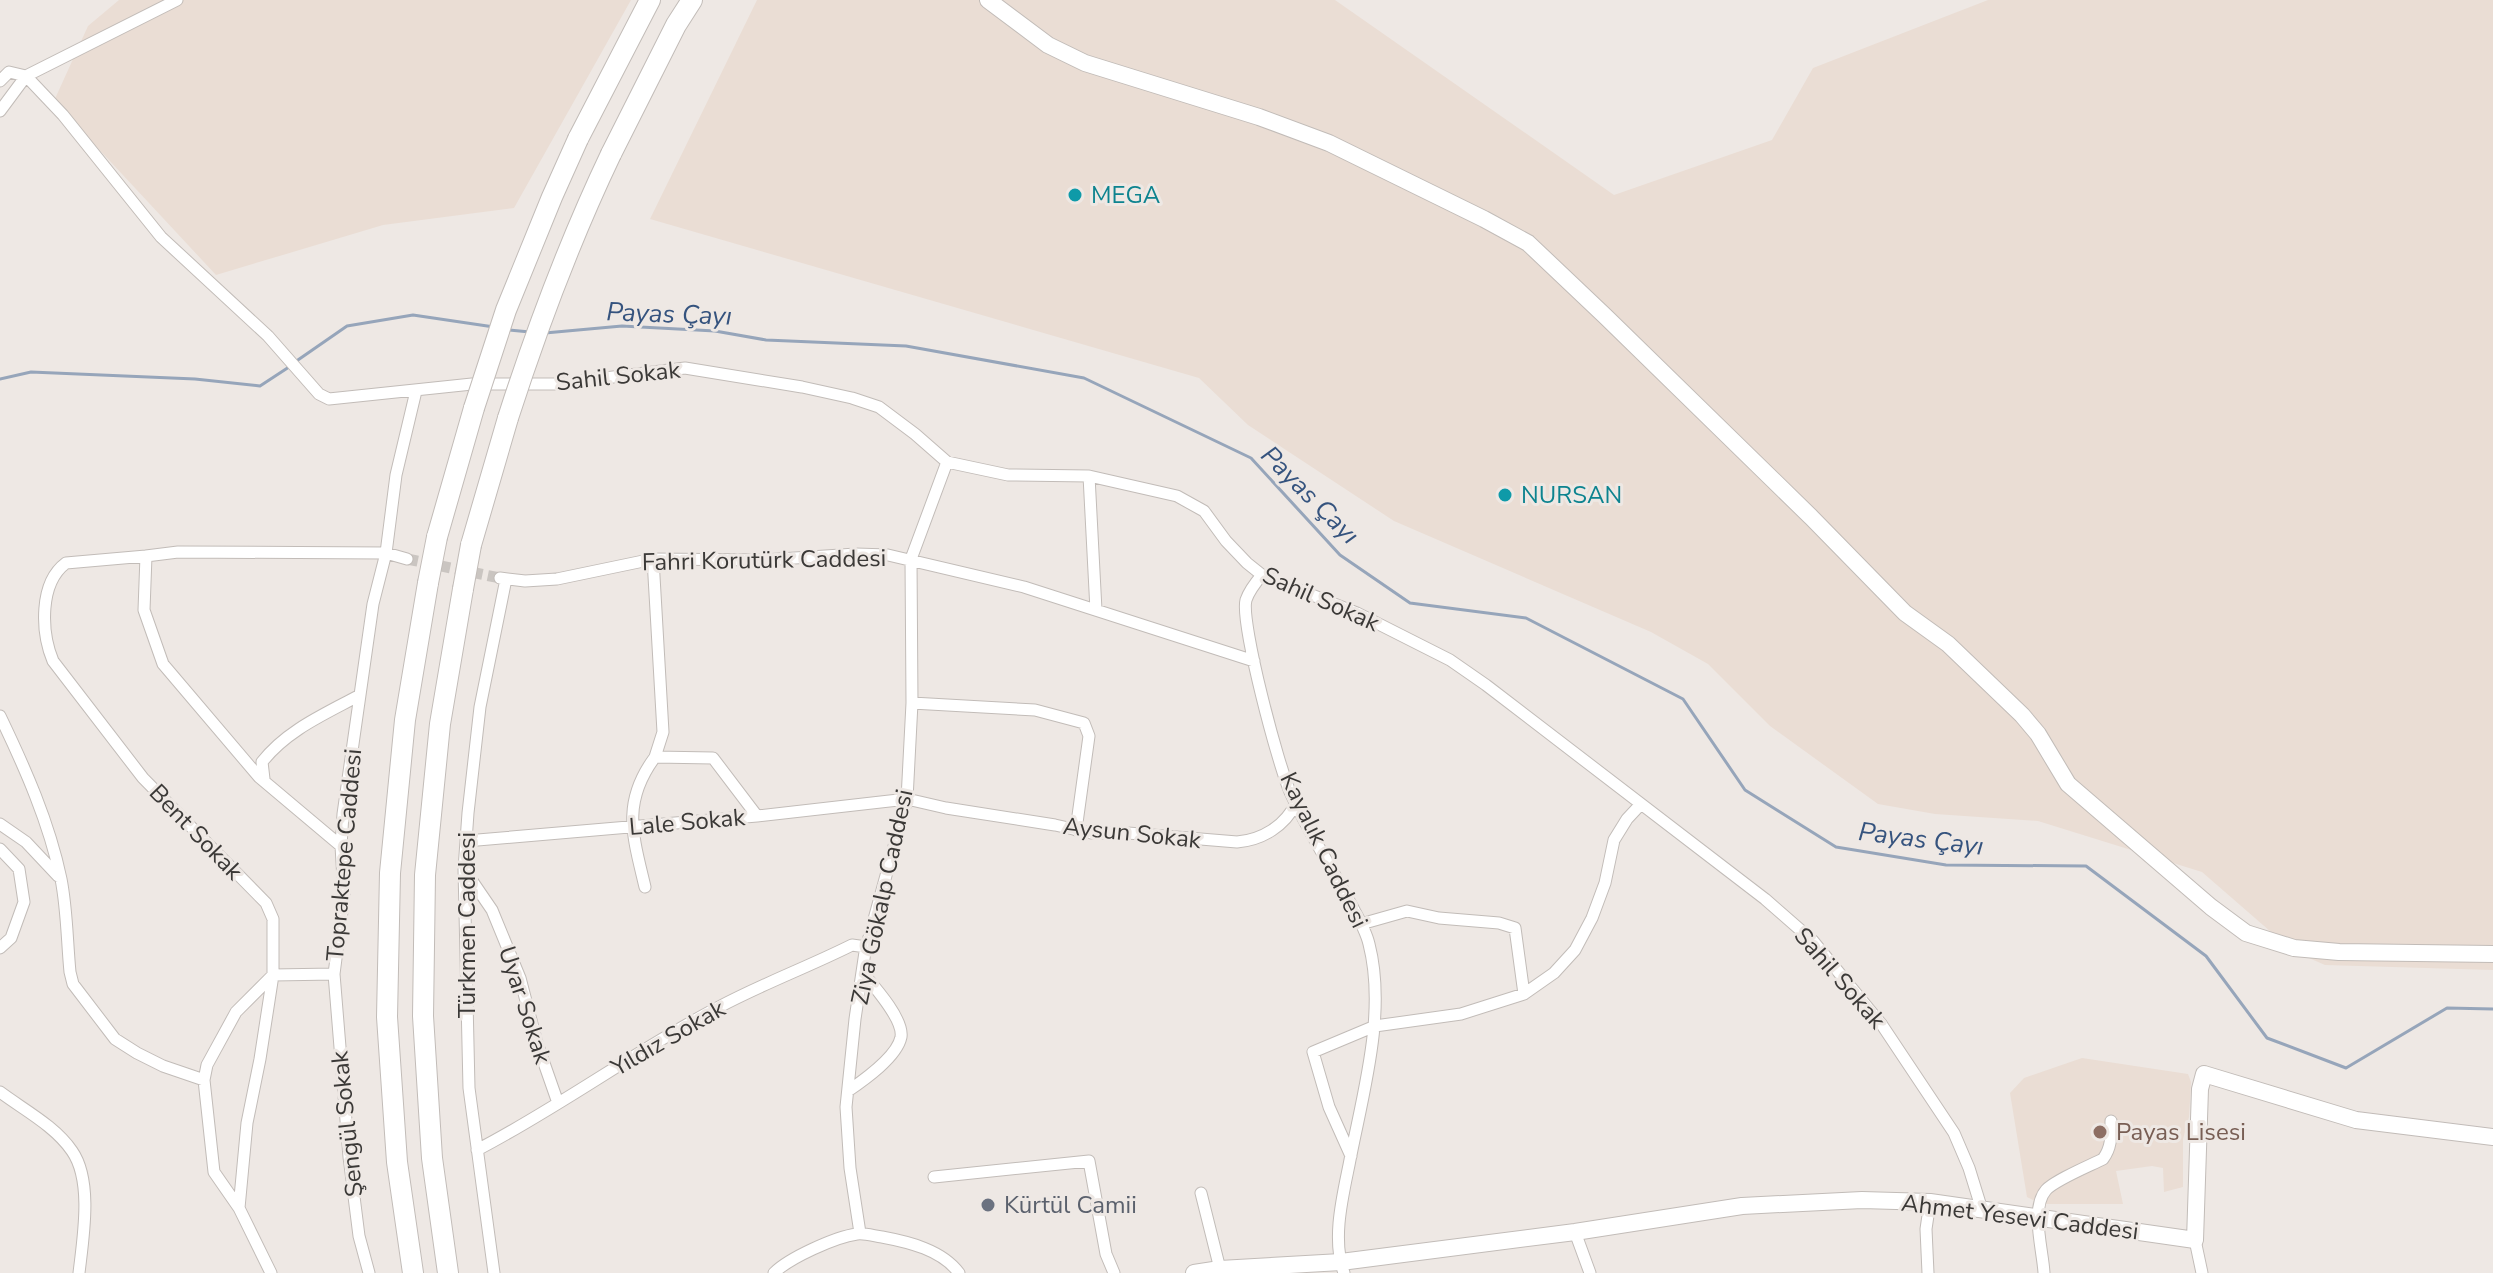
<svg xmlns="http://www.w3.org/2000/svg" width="2493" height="1273" font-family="'Nunito Sans',sans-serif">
<rect width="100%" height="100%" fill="#eee8e4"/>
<!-- built -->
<path fill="#eaddd4" d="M119,0H631L514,208L383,225L216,275L54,101L88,26Z
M757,0H1335L1614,195L1772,140L1813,68L1988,0H2493V970L2325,965L2293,951L2202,872L2038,821L1935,814L1878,804L1770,726L1708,664L1651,632L1394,521L1248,425L1199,378L650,219Z
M2082,1058L2188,1074L2191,1082L2189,1117L2183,1139V1187L2164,1192L2163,1168L2152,1166L2116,1171L2123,1204H2041L2027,1197L2010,1093L2024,1078Z"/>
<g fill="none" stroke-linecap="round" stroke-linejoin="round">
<!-- stream -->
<path stroke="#96a5ba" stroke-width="3" d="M509,330L530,332
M545,333L622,326L715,331L766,340L906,346L1084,378L1251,458L1340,555L1410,603L1526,618L1683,699L1745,790L1836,847L1946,865L2086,866L2206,956L2267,1038L2346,1068L2447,1008L2493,1009
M295,362L347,326L413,315L494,327
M0,379L31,372L195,379L260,386L289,367"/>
<!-- street-tunnel -->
<path stroke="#cac5c1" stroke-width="11" stroke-dasharray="11 5.5" stroke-linecap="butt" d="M407,559L500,578"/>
<defs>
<path id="street" d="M0,81L9,72L26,76L63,115L161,237L268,336L319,394L329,399L472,384H557L685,368L802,387L852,398L879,407L915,434L947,462L1008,475L1089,476L1177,496L1204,511L1226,541L1247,563L1262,575L1357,613L1450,660L1486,685L1765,899L1813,941L1882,1025L1954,1133L1969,1168L1982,1210
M0,111L26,76L177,0
M1089,476L1096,610
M146,556L66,563C39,583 41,632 53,661L143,778L266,903L273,919V975L260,1059L247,1123L239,1208
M653,559L663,732L655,757
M1262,575C1256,582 1249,591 1246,600C1240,622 1279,769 1291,794C1307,829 1328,862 1346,895C1354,911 1365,927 1369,944C1387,1014 1362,1096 1349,1165C1342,1199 1332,1240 1344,1273
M500,578L525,581L557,579L653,559L764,560L856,554L888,555L1024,587L1254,661
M912,703L1035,710L1084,723L1089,736L1076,830
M0,716C25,768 49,822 61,879C67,909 67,941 70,972L73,984L115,1039L137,1053L163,1066L204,1080
M264,779L262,762C287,730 325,714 360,695
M0,824L26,842L58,876
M466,841L757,816L907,799L946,808L1055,825L1091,833H1128L1237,842C1262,840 1285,826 1296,803
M341,846L259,777L163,664L144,610L146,556L178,552L386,553L407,559
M0,849L19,869L24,902L11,938L0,948
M464,869L492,910L520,978L537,1043L558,1103
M645,887C633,836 621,803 655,757L713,758L757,816
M1361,924L1407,911L1439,918L1499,923L1515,928L1524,994
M334,974L349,1157L359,1236L369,1273
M848,1091C864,1080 897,1057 901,1037C904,1019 873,985 862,972
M0,1092C24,1110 55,1126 72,1151C93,1181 83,1238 79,1273
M477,1150C560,1107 636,1050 719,1007C762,984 808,967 852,945L866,947
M1351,1156L1329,1107L1313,1052L1375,1026L1461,1014L1524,994L1554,973L1575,950L1592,918L1605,883L1614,840L1627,819L1641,804
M934,1177L1089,1161L1106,1254L1114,1273
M1201,1193L1220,1269
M1575,1232L1590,1273
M860,1233L850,1168L846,1107L855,1019L865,952L907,799L912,703L911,559L947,462
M2195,1240L2202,1273
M271,1273L239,1208L214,1172L204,1080L207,1065L236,1012L273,975L334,974L344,896L341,846L343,814L373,604L386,553L396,475L416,391
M494,1273L469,1088L464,869L468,813L480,707L506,579
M774,1273C789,1258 835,1237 857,1234C865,1233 874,1236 882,1237C909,1242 942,1250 959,1273
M1928,1273L1926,1229L1930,1202
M2044,1273C2043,1251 2030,1208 2046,1190C2055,1180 2089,1166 2103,1159C2112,1147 2111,1135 2111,1121"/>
<path id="secondary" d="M988,0L1048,45L1085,63L1259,117L1329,143L1484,219L1528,243L1605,316L1811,517L1905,613L1948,644L2022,715L2038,734L2068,784L2211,907L2246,933L2294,948L2339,952L2493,954
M1194,1273L1220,1269L1341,1262L1575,1232L1742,1206L1862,1200L1930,1202L2195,1240L2200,1089L2204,1074L2356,1120L2493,1137"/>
<path id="highway" d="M578,139L650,0
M611,154L676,25L692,0
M437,537L474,408
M471,545L508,418
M413,1273L397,1162L387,1017L390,873L405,720L428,583
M448,1273L432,1158L423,1016L425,875L440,724L463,589"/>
</defs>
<!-- street casing -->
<use href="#street" stroke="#c2bcb8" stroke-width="13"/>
<!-- secondary casing -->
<use href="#secondary" stroke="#c2bcb8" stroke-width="18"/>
<!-- highway casing -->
<use href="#highway" stroke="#c2bcb8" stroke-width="22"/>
<!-- street -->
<use href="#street" stroke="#fff" stroke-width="11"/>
<!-- secondary -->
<use href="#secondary" stroke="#fff" stroke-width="16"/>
<!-- highway -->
<use href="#highway" stroke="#fff" stroke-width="20"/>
<defs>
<path id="highway-bridge" d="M474,408L506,310L552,197L578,139
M508,418C537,328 570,240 611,154
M428,583L437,537
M463,589L471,545"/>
</defs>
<!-- highway-bridge casing -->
<use href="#highway-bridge" stroke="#c2bcb8" stroke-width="22" stroke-linecap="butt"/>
<!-- highway-bridge -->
<use href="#highway-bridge" stroke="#fff" stroke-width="20"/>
</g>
<!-- markers -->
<g fill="#0f9aa8" stroke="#eee8e4" stroke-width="3">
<circle cx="1075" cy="195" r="8"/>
<circle cx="1505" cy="495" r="8"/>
</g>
<circle fill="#8d6e63" stroke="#eee8e4" stroke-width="3" cx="2100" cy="1132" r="8"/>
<circle fill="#6b7280" stroke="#eee8e4" stroke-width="3" cx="988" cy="1205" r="8"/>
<g text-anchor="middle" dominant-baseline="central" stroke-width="6" stroke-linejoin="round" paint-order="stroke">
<!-- culture labels -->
<g font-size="24" fill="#0d838f" stroke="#eee8e4" text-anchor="start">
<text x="1091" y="195">MEGA</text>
<text x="1521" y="495">NURSAN</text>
</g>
<!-- street labels -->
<g font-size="24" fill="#3b3937" stroke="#eee8e4">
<text transform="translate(618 376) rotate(-6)">Sahil Sokak</text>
<text transform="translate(764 560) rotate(-1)">Fahri Korutürk Caddesi</text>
<text transform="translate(1321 599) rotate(24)">Sahil Sokak</text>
<text transform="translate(687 822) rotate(-5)">Lale Sokak</text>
<text transform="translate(196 832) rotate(46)">Bent Sokak</text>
<text transform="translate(1132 833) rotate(6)">Aysun Sokak</text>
<text transform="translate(1324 850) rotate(64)">Kayalık Caddesi</text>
<text transform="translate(344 855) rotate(-85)">Topraktepe Caddesi</text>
<text transform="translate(882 897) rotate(-78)">Ziya Gökalp Caddesi</text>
<text transform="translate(467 925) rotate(-90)">Türkmen Caddesi</text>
<text transform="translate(1840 978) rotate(49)">Sahil Sokak</text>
<text transform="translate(525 1005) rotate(72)">Uyar Sokak</text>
<text transform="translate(668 1038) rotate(-30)">Yıldız Sokak</text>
<text transform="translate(347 1124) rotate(-96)">Şengül Sokak</text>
<text transform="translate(2020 1217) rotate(7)">Ahmet Yesevi Caddesi</text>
</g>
<!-- education labels -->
<g font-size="24" fill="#785e54" stroke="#eee8e4" text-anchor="start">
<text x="2116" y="1132">Payas Lisesi</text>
</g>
<!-- worship labels -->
<g font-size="24" fill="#5b616d" stroke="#eee8e4" text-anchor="start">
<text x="1004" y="1205">Kürtül Camii</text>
</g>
<!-- water labels -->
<g font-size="26" font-style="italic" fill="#35537e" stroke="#eee8e4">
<text transform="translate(669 314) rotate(2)">Payas Çayı</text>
<text transform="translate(1310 495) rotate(45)">Payas Çayı</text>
<text transform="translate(1921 839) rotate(7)">Payas Çayı</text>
</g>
</g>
</svg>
